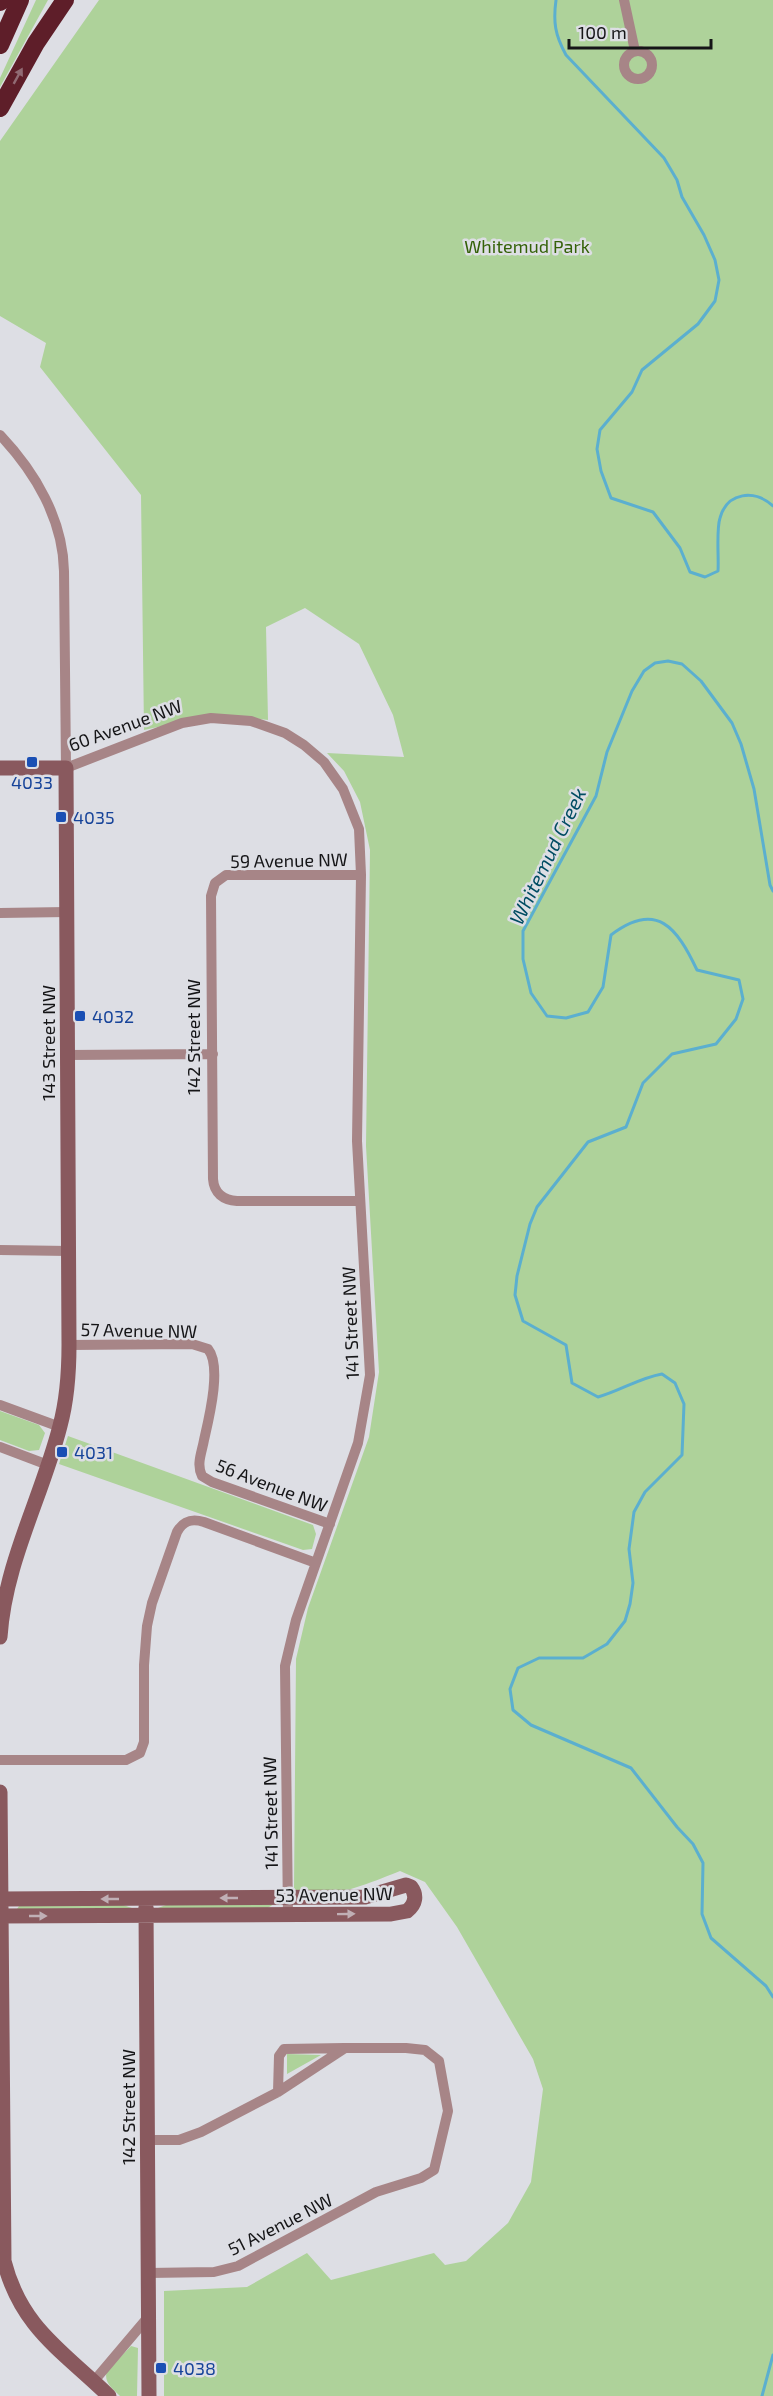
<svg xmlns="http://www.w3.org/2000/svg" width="773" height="2396" font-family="'Exo 2',sans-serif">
<rect width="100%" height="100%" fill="#dddee4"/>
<!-- green -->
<path fill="#aed29a" d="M36,0H48L0,87V78Z
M99,0H773V2396H164V2291L247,2287L307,2253L331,2280L434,2253L445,2265L466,2261L508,2223L531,2182L543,2089L533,2059L457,1927L425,1882L400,1871C371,1882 323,1905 294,1889L296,1659L308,1608L369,1437L379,1372L366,1146L370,850L360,802L344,771L327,753L404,757L393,715L359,644L305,608L266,627L268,720L217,714L144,730L141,495L40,367L46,343L0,316V141Z
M0,1411L39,1425L45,1433L39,1450L29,1451L0,1440Z
M68,1436L313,1525L316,1534L312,1549L303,1550L59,1464Z
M274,1904L266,1909L158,1908L166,1905Z
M123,1905L132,1908L17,1909L19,1906Z
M287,2054L321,2055L287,2074Z
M131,2346L138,2348L137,2396H120C113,2389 103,2382 107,2371Z"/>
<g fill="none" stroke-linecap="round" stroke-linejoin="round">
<!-- stream -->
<path stroke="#5bafcf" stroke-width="3" d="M556,0C553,22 555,35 566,55L664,158L677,180L682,197L704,235L715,260L719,280L715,301L698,324L642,370L632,392L600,430L597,449L601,471L611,498L653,512L680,548L690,572L705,577L718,571C719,558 716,530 720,518C727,492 755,489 773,506
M773,891L770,885L754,789L741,744L732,723L701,681L682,664L668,661L655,663L644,671L632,691L607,752L596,796L523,931V959L531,993L547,1016L566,1018L588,1012L603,987L611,935C657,900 677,928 697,970L739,980L743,999L736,1019L716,1044L672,1054L643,1083L626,1127L588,1142L537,1207L530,1224L517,1276L515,1295L523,1321L566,1345L572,1383L598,1397C620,1391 639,1378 662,1374L675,1383L684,1404L682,1455L645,1492L634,1512L629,1549L633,1583L630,1604L625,1621L607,1644L583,1658H539L518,1668L510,1689L513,1710L531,1725L631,1768L677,1827L693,1844L703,1863L702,1914L711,1938L766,1986L773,1997
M762,2396L773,2355"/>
<!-- street -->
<path stroke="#a78587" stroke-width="10" d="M624,0L635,51
M624 65a14 14 0 1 1 28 0a14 14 0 1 1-28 0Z
M0,435C35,472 63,519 64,571L66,768L182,723L211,718L251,721L285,733L304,745L324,762L343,789L359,829L361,875L357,1141L370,1375L358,1443L296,1620L285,1666L288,1915
M0,913L67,912
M68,1055L213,1054
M359,1201H237C223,1200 214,1193 213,1179L211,896L215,883L226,875H361
M0,1250L69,1251
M69,1345L192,1344L208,1349C222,1366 209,1418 204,1440C202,1452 196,1464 202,1476L212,1482L330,1524
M0,1405L60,1427
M0,1447L48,1465
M0,1760H126L140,1753L144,1742V1665L147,1626L152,1603L177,1532C183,1521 191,1518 204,1522L316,1563
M278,2092L279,2056L284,2049L344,2048
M147,2140H179L201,2132L278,2092L345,2048H406L425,2050L439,2061L448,2111L434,2170L421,2178L376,2192L238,2266L214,2272L148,2273
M94,2381L149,2316"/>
<!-- secondary -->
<path stroke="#89595e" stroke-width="15" d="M0,768H66L69,1345C69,1372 67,1400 60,1426C42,1497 5,1562 0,1637
M0,1792L4,2261C21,2328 63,2351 109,2396
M0,1899L365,1897L406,1885L411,1887C417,1895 416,1904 407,1911L391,1914L0,1916
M146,1907L149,2396"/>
<!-- highway -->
<path stroke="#5e1e29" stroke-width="18" d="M0,2L1,0
M0,45L20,0
M0,108L36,43L65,0"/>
</g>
<!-- one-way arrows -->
<defs><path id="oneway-solid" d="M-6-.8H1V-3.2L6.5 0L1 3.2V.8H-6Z" transform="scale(1.5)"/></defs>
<use fill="#916b74" href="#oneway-solid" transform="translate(18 76) rotate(-61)"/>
<g fill="#c0afb5">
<use href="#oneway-solid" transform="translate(229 1898) rotate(180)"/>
<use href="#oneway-solid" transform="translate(110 1899) rotate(180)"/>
<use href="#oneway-solid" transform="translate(346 1914) rotate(-1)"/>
<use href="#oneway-solid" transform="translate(38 1916)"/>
</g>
<!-- markers -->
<g fill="#1a4fb4" stroke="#dddee4" stroke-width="2">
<rect x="26" y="756" width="12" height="12" rx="3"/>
<rect x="55" y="811" width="12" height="12" rx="3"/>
<rect x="74" y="1010" width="12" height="12" rx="3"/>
<rect x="56" y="1446" width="12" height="12" rx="3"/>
<rect x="155" y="2362" width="12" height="12" rx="3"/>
</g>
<g text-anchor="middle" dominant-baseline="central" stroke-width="5" stroke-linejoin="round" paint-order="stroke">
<!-- park labels -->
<g font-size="18" fill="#336107" stroke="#dddee4">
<text x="527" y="246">Whitemud Park</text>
</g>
<!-- street labels -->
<g font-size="18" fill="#151517" stroke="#dddee4">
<text transform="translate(125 725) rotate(-20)">60 Avenue NW</text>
<text transform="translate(289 860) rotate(-1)">59 Avenue NW</text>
<text transform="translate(193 1037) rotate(-90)">142 Street NW</text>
<text transform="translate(48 1043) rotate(-90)">143 Street NW</text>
<text transform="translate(350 1323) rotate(-92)">141 Street NW</text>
<text transform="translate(139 1330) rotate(1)">57 Avenue NW</text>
<text transform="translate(272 1485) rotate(21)">56 Avenue NW</text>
<text transform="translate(270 1813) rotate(-91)">141 Street NW</text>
<text transform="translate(334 1894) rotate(-1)">53 Avenue NW</text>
<text transform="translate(128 2107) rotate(-90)">142 Street NW</text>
<text transform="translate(280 2224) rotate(-27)">51 Avenue NW</text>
</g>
<!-- transit labels -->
<g font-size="18" fill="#164399" stroke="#dddee4" text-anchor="start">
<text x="32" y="782" text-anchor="middle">4033</text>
<text x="73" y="817">4035</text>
<text x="92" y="1016">4032</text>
<text x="74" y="1452">4031</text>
<text x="173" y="2368">4038</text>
</g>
<!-- water labels -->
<g font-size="20" font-style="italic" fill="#004c62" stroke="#dddee4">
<text transform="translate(547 856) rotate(-64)">Whitemud Creek</text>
</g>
</g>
<!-- scale -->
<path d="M569 39v9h142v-9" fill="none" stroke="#151517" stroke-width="3"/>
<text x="578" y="39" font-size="18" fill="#151517" stroke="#dddee4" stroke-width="4.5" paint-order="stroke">100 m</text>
</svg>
